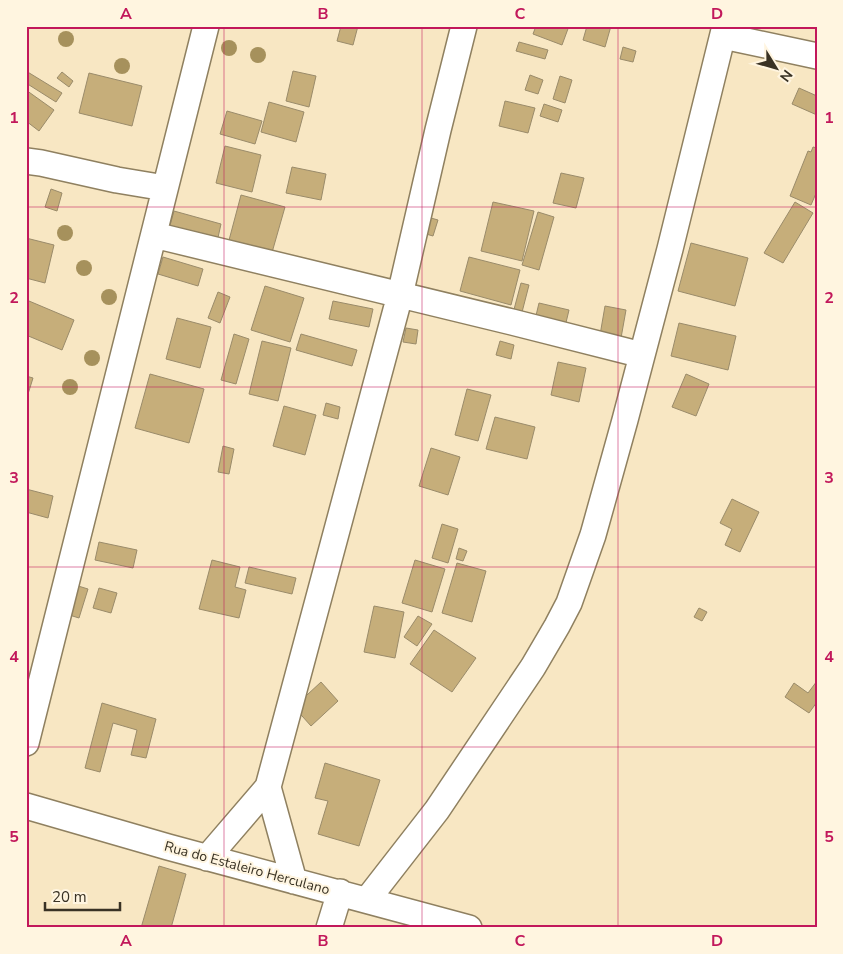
<svg xmlns="http://www.w3.org/2000/svg" width="843" height="954" font-family="'Nunito Sans',sans-serif">
<rect width="100%" height="100%" fill="#f8e7c3"/>
<!-- building -->
<path fill="#c6ae7a" stroke="#9a8b6a" d="M341,26H358L353,45L337,41Z
M536,26H569L562,45L533,34Z
M587,26H611L605,47L583,40Z
M519,42L548,50L545,59L516,51Z
M623,47L636,51L633,62L620,59Z
M26,71L62,93L56,102L26,83Z
M293,71L316,76L309,107L286,101Z
M62,72L73,81L69,87L57,78Z
M89,73L142,86L132,126L79,113Z
M530,75L543,80L538,94L525,90Z
M560,76L572,80L565,103L553,99Z
M799,88L817,96V115L792,104Z
M26,90L54,110L39,131L26,121Z
M505,101L535,108L528,133L499,126Z
M269,102L304,112L296,142L261,132Z
M544,104L562,110L558,122L540,116Z
M227,111L262,121L255,144L220,134Z
M225,146L261,155L252,192L216,183Z
M813,147L817,148V191L811,205L790,196L808,151L811,152Z
M292,167L326,174L321,200L286,193Z
M561,173L584,178L576,208L553,203Z
M51,189L62,193L57,211L45,207Z
M241,195L285,207L271,256L228,244Z
M493,202L534,211L522,261L481,251Z
M795,202L813,213L783,263L764,253Z
M174,211L221,224L217,242L169,229Z
M538,212L554,217L539,270L522,265Z
M424,216L438,220L433,236L419,232Z
M26,238L54,245L45,283L26,278Z
M691,243L748,258L735,306L678,291Z
M163,257L203,269L198,286L158,274Z
M469,257L520,270L511,305L460,291Z
M521,283L529,285L520,320L512,317Z
M265,286L304,298L290,342L251,330Z
M218,292L230,297L220,323L208,318Z
M29,301L74,320L62,350L26,335V307Z
M333,301L373,309L369,327L329,319Z
M539,303L569,310L564,331L534,324Z
M605,306L626,310L621,338L600,335Z
M177,318L211,327L200,368L166,359Z
M679,323L736,336L728,370L671,356Z
M406,328L418,330L416,344L403,342Z
M234,334L249,339L236,384L221,380Z
M301,334L357,350L352,366L296,350Z
M262,341L291,348L278,401L249,394Z
M500,341L514,345L511,359L496,355Z
M558,362L586,368L579,402L551,395Z
M150,374L204,389L189,443L135,428Z
M686,374L709,384L696,416L672,407Z
M26,376L33,378L28,394H26Z
M467,389L491,395L478,441L455,435Z
M326,403L340,407L338,419L323,415Z
M284,406L316,415L305,455L273,446Z
M495,417L535,427L527,459L486,449Z
M223,446L234,449L229,474L218,472Z
M431,448L460,457L448,495L419,486Z
M26,489L53,496L48,518L26,512Z
M732,499L759,512L740,552L725,545L732,529L720,523Z
M442,524L458,529L448,563L432,558Z
M99,542L137,550L133,568L95,560Z
M459,548L467,551L463,561L456,559Z
M212,560L240,567L235,587L246,590L239,618L199,609Z
M415,560L445,569L432,612L402,603Z
M457,563L486,571L472,622L442,613Z
M249,567L296,578L292,594L245,583Z
M75,585L88,589L79,618L66,614Z
M99,588L117,593L111,613L93,608Z
M374,606L404,612L395,658L364,652Z
M699,608L707,612L702,621L694,617Z
M418,616L432,624L417,646L404,637Z
M434,630L476,658L452,692L410,664Z
M817,681V702L809,713L785,697L794,683L808,693Z
M321,682L338,701L311,726L294,707Z
M102,703L156,719L146,758L131,755L137,730L113,723L100,772L85,768Z
M325,763L380,780L359,846L318,834L328,801L315,798Z
M159,866L186,874L171,928H141Z"/>
<g fill="none" stroke-linecap="round" stroke-linejoin="round">
<defs>
<path id="minor" d="M723,36L817,56
M26,161L41,163L117,180L165,188
M154,235L512,322L642,355
M26,743L206,26
M268,787L294,881
M26,806L168,847L469,928
M207,858L268,787L400,295L438,130L464,26
M367,900L437,810L533,667L557,626L569,603L593,535L625,420L670,249L725,26
M329,928L340,892"/>
</defs>
<!-- minor casing -->
<use href="#minor" stroke="#8f8060" stroke-width="28"/>
<!-- minor -->
<use href="#minor" stroke="#fff" stroke-width="25"/>
</g>
<!-- trees -->
<g fill="#a6915c">
<circle cx="66" cy="39" r="8"/>
<circle cx="229" cy="48" r="8"/>
<circle cx="258" cy="55" r="8"/>
<circle cx="122" cy="66" r="8"/>
<circle cx="65" cy="233" r="8"/>
<circle cx="84" cy="268" r="8"/>
<circle cx="109" cy="297" r="8"/>
<circle cx="92" cy="358" r="8"/>
<circle cx="70" cy="387" r="8"/>
</g>
<!-- grid -->
<path fill="none" stroke="#c2185b" stroke-width="1" stroke-opacity="0.55" d="M224,26V928M422,26V928M618,26V928M26,207H817M26,387H817M26,567H817M26,747H817"/>
<g text-anchor="middle" dominant-baseline="central" stroke-width="4" stroke-linejoin="round" paint-order="stroke">
<!-- street labels -->
<g font-size="14" fill="#393224" stroke="#fff5e0">
<text transform="translate(247 868) rotate(15)">Rua do Estaleiro Herculano</text>
</g>
</g>
<!-- border -->
<rect width="843" height="954" fill="none" stroke="#fff5e0" stroke-width="55"/>
<!-- north arrow -->
<g transform="translate(776 68) rotate(127)" stroke="#fff5e0" stroke-width="4" paint-order="stroke">
<path d="M0-4L9 19L0 12L-9 19Z" fill="#393224"/>
<text y="-8" font-size="14" font-weight="bold" text-anchor="middle" fill="#393224">N</text>
</g>
<!-- scale -->
<path d="M45 902v8h75v-8" fill="none" stroke="#393224" stroke-width="2.5"/>
<text x="52" y="902" font-size="15" fill="#393224" stroke="#fff5e0" stroke-width="4" paint-order="stroke">20 m</text>
<rect x="28" y="28" width="788" height="898" fill="none" stroke="#c2185b" stroke-width="2"/>
<g font-size="16" text-anchor="middle" font-weight="bold" fill="#c2185b">
<text x="126" y="19">A</text>
<text x="323" y="19">B</text>
<text x="520" y="19">C</text>
<text x="717" y="19">D</text>
<text x="14" y="123">1</text>
<text x="829" y="123">1</text>
<text x="14" y="303">2</text>
<text x="829" y="303">2</text>
<text x="14" y="483">3</text>
<text x="829" y="483">3</text>
<text x="14" y="662">4</text>
<text x="829" y="662">4</text>
<text x="14" y="842">5</text>
<text x="829" y="842">5</text>
<text x="126" y="946">A</text>
<text x="323" y="946">B</text>
<text x="520" y="946">C</text>
<text x="717" y="946">D</text>
</g>
</svg>
